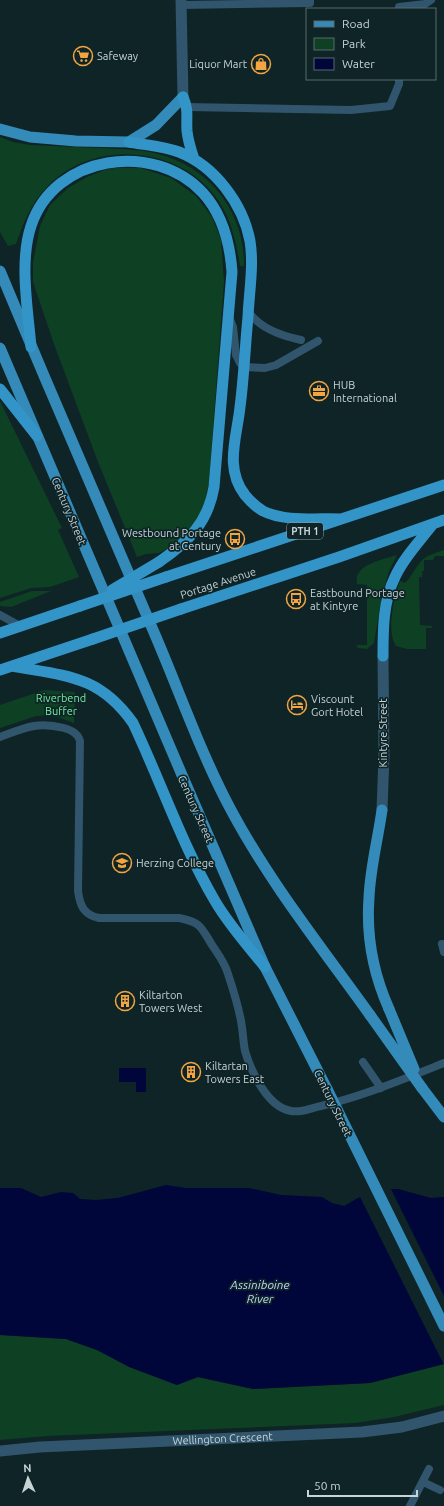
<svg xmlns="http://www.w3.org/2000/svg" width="444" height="1506" font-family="Ubuntu,sans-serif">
<rect width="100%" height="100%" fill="#0e2427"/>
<!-- green -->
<path fill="#0e4123" d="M0,137L13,142L30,145C53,146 77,147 100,148C119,149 139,149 158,154C210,167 245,213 244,266H240C236,241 231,217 215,196C175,144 90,140 46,188C31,203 23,224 16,244L8,246L0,232Z
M115,168H141L171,178L196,196L212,217L221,240L224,282L209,482L205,503L202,513L187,532L172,546L159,553L146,554L137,557L98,462L54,344L33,282V263L40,226L50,205L68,188L87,177L105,170Z
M0,401L62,528L58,530L79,577L50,587L31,588L0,598Z
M444,550V556H435L433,560H424V571H422V577H419L420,625L432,626V628H426V649H407L396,646C386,631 394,597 400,581L405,583C413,576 416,564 426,557C431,554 438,552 444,550Z
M397,555L389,571L382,596L374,643L367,649L358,648L356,645H367V585L357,584C353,564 383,560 397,555Z
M32,591H51L11,607L0,606V602Z
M44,690L75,692L74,723L52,715L36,716L0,728V705Z
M0,1335L66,1339L97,1350L151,1375L177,1385L197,1377L253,1389L370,1383L444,1364V1405L394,1417L355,1423L47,1436L0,1440Z"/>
<!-- water -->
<path fill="#00053a" d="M119,1068H146V1092H136V1082H119Z
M166,1185L186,1188H249L281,1195L322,1197L332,1203L344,1206L358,1198L383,1189H398L431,1198L444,1197V1364L370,1383L253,1389L198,1377L177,1385L129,1367L97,1350L66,1339L0,1335V1188H21L41,1197L61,1192L73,1193L80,1199L96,1200L118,1198Z"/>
<!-- pier -->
<path fill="#0e2427" d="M383,1187H390L444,1296V1365L359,1195Z"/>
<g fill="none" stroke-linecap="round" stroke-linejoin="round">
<!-- service -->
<path stroke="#30556c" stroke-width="8" d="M181,5L310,3V0
M399,7L425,4L431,0
M187,107L351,110L390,106L399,84V79
M248,311C259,328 282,336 301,340
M229,317L233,327L236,355L240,363L244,367L265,368L276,365L318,341
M0,615L20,626
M0,737C24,728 37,721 64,728C71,730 78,733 80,741L78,891C80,906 84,915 99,918H179C201,922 201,927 212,945C218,954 225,963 228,974C233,989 238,1005 241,1021C243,1031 243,1041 245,1051C251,1071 267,1107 291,1111C301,1113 311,1108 321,1106C363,1096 404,1079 444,1063
M442,944L444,952
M363,1062L381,1088
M423,1482L440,1490
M410,1506L429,1469"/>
<!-- minor -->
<g stroke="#30556c" stroke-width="11">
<path d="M181,0L183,97"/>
<path d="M382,810L384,756L383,656"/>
<path id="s1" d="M0,1451L40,1447L362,1432L402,1427L444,1416"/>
</g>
<!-- primary -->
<path stroke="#348ab9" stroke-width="11" d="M0,129L30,137L76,141L129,142L156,125L183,97
M0,271C50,391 101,510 153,630C179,690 200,752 231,810C270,883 322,948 370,1015
M0,348L182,775L265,967L327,1089
M382,810C378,839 370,869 369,898C366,938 373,973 389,1009
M422,1088L444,1117"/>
<!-- trunk -->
<path stroke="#3394c8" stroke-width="11" d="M183,97C189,110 186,117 187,131C188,141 191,150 194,159
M129,142C145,145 163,146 179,152C215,166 243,204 250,241C254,266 249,292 248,317C245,347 244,377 240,407C237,437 224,468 245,495C250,501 256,507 263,511C284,522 317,518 341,519
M31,347C28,310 19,262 31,226C54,155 154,140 203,193C223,215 230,243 232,272L214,487C208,523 188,542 159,562
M0,389L37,436
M166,577L444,485
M181,609L339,557L444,520
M0,633L80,606
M383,656C383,630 383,601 395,577C404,557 420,541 433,524
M12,666C66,676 99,675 133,723C161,782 182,845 215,901C229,925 248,946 265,967
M0,670L93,639"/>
<!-- primary-bridge -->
<path stroke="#348ab9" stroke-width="11" d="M389,1009L414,1069
M370,1015L422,1088
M327,1089L444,1326"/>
<!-- trunk-bridge -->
<path stroke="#3394c8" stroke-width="11" d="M112,590L159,562
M80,606L166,577
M93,639L181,609"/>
</g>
<!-- icons -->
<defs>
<symbol id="supermarket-ring" viewBox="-11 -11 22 22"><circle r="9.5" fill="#0e2427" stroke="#f2a541" stroke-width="1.5"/><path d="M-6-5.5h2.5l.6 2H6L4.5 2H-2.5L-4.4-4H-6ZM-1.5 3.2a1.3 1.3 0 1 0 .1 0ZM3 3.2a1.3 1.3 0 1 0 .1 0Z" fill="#f2a541"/></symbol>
<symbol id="shop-ring" viewBox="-11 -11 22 22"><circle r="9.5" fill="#0e2427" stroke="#f2a541" stroke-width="1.5"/><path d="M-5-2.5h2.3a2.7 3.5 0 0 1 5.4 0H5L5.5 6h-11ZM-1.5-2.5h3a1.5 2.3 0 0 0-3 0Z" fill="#f2a541"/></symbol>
<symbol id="office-ring" viewBox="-11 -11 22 22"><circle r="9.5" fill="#0e2427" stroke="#f2a541" stroke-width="1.5"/><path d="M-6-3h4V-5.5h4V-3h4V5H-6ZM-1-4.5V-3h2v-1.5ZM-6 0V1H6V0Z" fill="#f2a541"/></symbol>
<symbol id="bus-ring" viewBox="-11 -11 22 22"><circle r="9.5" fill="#0e2427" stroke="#f2a541" stroke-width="1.5"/><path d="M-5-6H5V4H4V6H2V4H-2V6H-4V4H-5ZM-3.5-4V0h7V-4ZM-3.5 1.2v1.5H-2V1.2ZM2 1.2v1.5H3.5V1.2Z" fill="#f2a541"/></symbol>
<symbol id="hotel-ring" viewBox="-11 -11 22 22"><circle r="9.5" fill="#0e2427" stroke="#f2a541" stroke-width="1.5"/><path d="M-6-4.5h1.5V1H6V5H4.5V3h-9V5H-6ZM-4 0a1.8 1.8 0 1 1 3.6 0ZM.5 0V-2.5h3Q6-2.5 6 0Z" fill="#f2a541"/></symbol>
<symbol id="university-ring" viewBox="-11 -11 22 22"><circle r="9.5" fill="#0e2427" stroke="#f2a541" stroke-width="1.5"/><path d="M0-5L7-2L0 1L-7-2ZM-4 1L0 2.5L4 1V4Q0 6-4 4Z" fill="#f2a541"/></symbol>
<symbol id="building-ring" viewBox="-11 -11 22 22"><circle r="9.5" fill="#0e2427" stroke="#f2a541" stroke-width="1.5"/><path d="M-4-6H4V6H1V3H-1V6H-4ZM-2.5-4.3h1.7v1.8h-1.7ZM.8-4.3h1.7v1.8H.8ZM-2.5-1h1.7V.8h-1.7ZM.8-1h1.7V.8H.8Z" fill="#f2a541"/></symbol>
</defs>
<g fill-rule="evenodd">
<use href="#supermarket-ring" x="72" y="45" width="22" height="22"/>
<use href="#shop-ring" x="250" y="53" width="22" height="22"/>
<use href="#office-ring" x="308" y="380" width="22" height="22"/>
<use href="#bus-ring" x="224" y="528" width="22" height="22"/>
<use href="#bus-ring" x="285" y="588" width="22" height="22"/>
<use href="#hotel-ring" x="286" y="694" width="22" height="22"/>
<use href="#university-ring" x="111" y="852" width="22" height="22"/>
<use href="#building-ring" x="114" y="990" width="22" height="22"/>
<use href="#building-ring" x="180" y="1061" width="22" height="22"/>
</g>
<g text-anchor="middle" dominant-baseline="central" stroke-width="3.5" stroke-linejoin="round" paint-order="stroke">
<!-- shield labels -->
<rect fill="#0e2427" stroke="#909fa2" stroke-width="1" x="287" y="523" width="36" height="16" rx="3"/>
<g font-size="10" font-weight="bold" fill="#c7d4d6">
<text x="305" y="531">PTH 1</text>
</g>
<!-- poi labels -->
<g font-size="11" fill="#c7d4d6" stroke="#0e2427" text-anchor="start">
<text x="97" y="56">Safeway</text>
<text x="247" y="64" text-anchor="end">Liquor Mart</text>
<text x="333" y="385">HUB<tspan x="333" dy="13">International</tspan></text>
<text x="221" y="533" text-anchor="end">Westbound Portage<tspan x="221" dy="13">at Century</tspan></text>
<text x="310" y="593">Eastbound Portage<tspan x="310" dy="13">at Kintyre</tspan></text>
<text x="311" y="699">Viscount<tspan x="311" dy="13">Gort Hotel</tspan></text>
<text x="136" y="863">Herzing College</text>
<text x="139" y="995">Kiltarton<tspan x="139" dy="13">Towers West</tspan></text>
<text x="205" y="1066">Kiltartan<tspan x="205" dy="13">Towers East</tspan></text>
</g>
<!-- street labels -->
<g font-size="11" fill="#c7d4d6" stroke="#0e2427">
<text transform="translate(69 511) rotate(67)">Century Street</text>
<text transform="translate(218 583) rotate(-18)">Portage Avenue</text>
<text transform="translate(383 733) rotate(-90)">Kintyre Street</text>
<text transform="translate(196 809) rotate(66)">Century Street</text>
<text transform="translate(333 1103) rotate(64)">Century Street</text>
<text stroke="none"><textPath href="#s1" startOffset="223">Wellington Crescent</textPath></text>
</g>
<!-- park labels -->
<g font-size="11" fill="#75ef9f" stroke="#0e2427">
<text x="61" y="698">Riverbend<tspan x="61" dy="13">Buffer</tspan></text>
</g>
<!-- water labels -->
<g font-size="12" font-style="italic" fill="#bed3fd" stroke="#0e2427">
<text x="260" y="1284">Assiniboine<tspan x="260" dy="14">River</tspan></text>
</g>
</g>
<!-- legend -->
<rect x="306" y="8" width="130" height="72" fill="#0e2427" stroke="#586a6d"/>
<rect x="314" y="21" width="20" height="6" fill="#348ab9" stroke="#586a6d"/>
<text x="342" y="28" font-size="12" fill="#c7d4d6">Road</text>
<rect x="314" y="38" width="20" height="12" fill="#0e4123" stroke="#586a6d"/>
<text x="342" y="48" font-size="12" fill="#c7d4d6">Park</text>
<rect x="314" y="58" width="20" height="12" fill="#00053a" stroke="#586a6d"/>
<text x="342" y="68" font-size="12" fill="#c7d4d6">Water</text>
<!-- north arrow -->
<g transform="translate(28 1478) rotate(357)" stroke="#0e2427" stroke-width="3" paint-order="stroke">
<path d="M0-3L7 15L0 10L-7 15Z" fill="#c7d4d6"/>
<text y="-6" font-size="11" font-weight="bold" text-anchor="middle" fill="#c7d4d6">N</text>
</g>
<!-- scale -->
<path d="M308 1490v6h109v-6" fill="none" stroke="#c7d4d6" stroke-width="2"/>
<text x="314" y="1490" font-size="12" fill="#c7d4d6" stroke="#0e2427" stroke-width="3" paint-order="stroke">50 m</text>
</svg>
